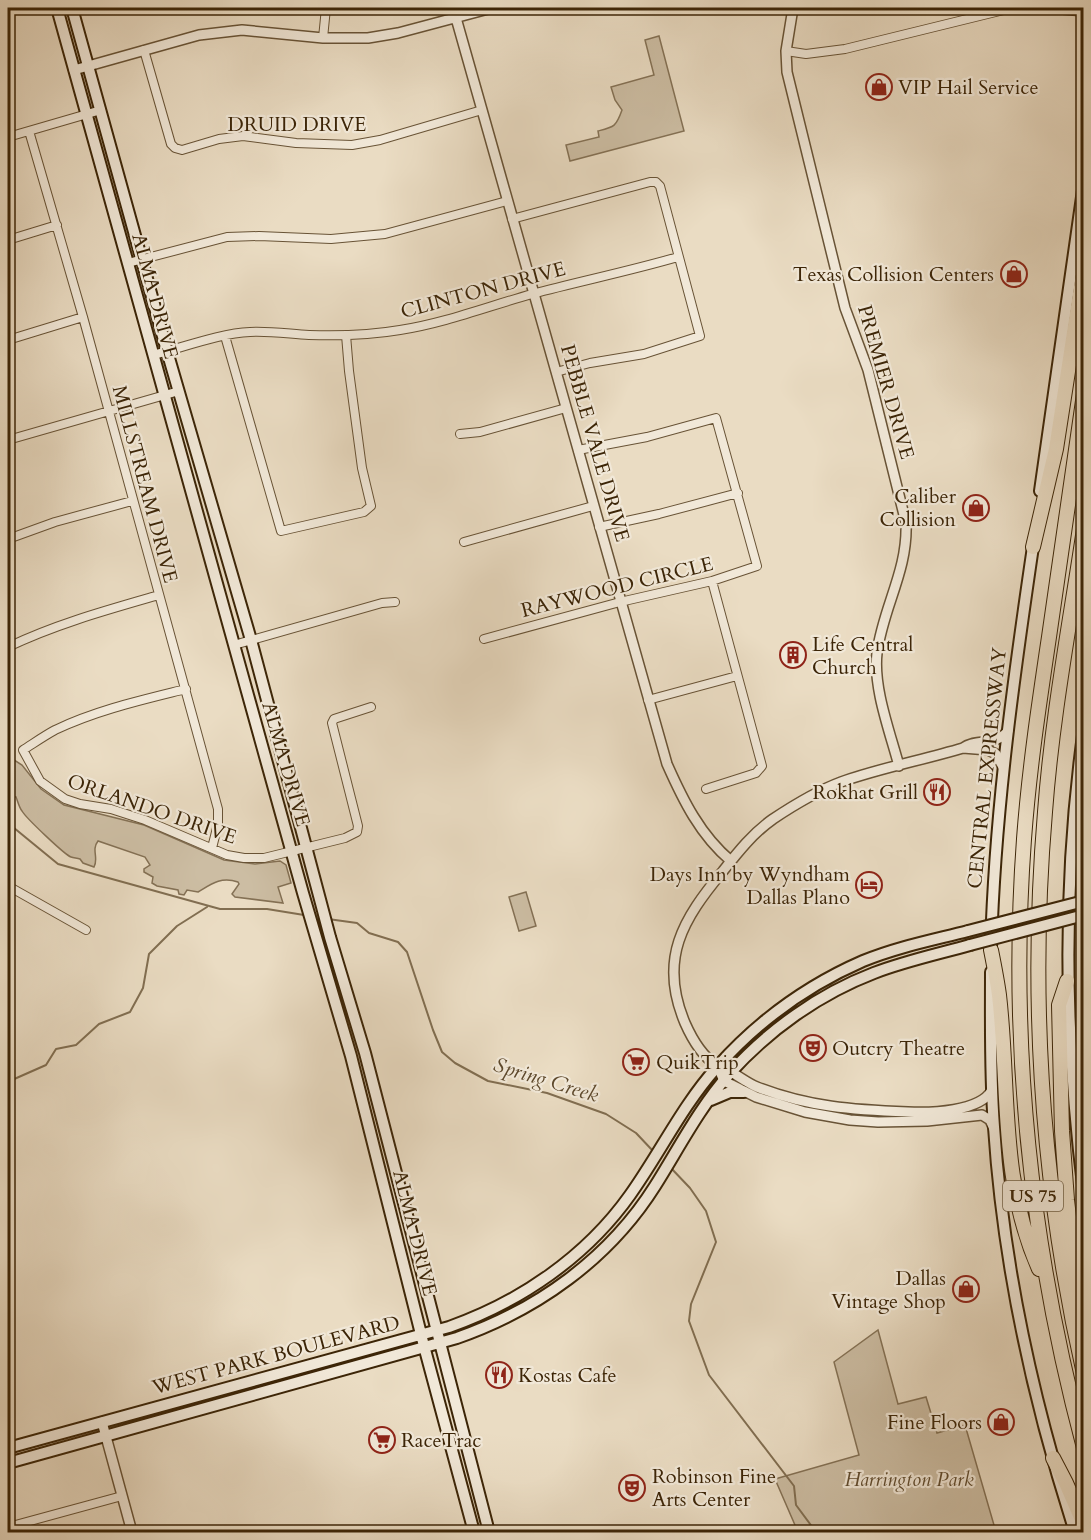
<svg xmlns="http://www.w3.org/2000/svg" width="1091" height="1540" font-family="Cardo,serif">
<rect width="100%" height="100%" fill="#eadcc3"/>
<filter id="stains"><feTurbulence type="fractalNoise" baseFrequency=".00333" numOctaves="4"/><feColorMatrix values="0 0 0 0 .2 0 0 0 0 .09 0 0 0 0 .02 0 0 0 .5 -.17"/></filter>
<radialGradient id="worn" r=".72"><stop offset=".6" stop-color="#630" stop-opacity="0"/><stop offset="1" stop-color="#630" stop-opacity=".3"/></radialGradient>
<!-- green -->
<path fill="#ccbda3" stroke="#847155" stroke-width="1.5" d="M659,36L684,131L570,161L566,145L599,137L598,131C614,127 616,127 622,110L615,100L611,87L654,75L645,40Z
M8,735L13,745L11,753L14,760L22,765L41,789L64,805L144,825L224,860L255,864L280,861L286,865L291,883L278,887L283,903L235,897L232,894L239,884L238,882C221,876 211,884 198,892L187,890L184,895L179,894L178,890L157,886L152,883L153,877L144,872V869L150,865L145,857L98,841C91,850 99,858 94,867L83,863L80,859C77,858 74,858 71,857C65,855 26,818 22,811C19,807 18,802 16,797L8,795Z
M526,892L536,926L519,931L509,897Z
M878,1330L898,1404L926,1397L937,1433L965,1425L996,1532H798L775,1479L859,1455L834,1362Z"/>
<g fill="none" stroke-linecap="round" stroke-linejoin="round">
<!-- stream -->
<path stroke="#816e51" stroke-width="2" d="M8,823L58,864L220,909H267L304,915
M328,919L357,923L369,933L398,942L407,952L433,1030L442,1052L455,1063L488,1081L547,1093L606,1114L636,1133L653,1151
M8,1085L12,1080L46,1065L56,1049L76,1045L99,1024L130,1012L143,988L149,954L177,926L207,907
M670,1167L690,1188L706,1211L716,1242L691,1304L689,1321L709,1375L794,1486L796,1505L816,1532"/>
<defs>
<path id="minor" d="M1041,8L1084,12
M323,38L326,8
M144,50L171,144L175,148L182,150L219,139L243,136L296,143L352,145L380,140L482,110
M786,51L806,54L845,49L1012,8
M29,131L83,317L218,809V824L212,848
M8,137L101,110
M512,219L650,182H656L660,186L700,336L644,354L590,363L556,372
M8,240L57,225
M128,263L227,237L259,236L331,239L385,234L507,201
M225,336L281,531L364,512L371,506L362,468L349,371L346,335
M8,340L83,317
M153,355C181,348 221,333 250,332C270,331 290,334 309,335C339,336 371,335 400,330C445,323 489,306 532,294C581,281 630,271 678,257
M460,434L480,432L566,408
M8,440L179,391
M599,527L659,514L738,493
M8,539L55,522L132,501
M464,542L593,506
M484,639L620,602L712,581L757,566L716,418L647,437L578,450
M234,645L382,603L395,602
M8,647C56,624 107,610 159,595
M186,689C142,700 97,710 55,730C44,736 34,743 23,750L40,781L65,799L80,804L111,809L145,820L227,855L244,858H264L345,838L357,832L358,826L332,723L334,719L371,707
M648,700L737,676
M706,789L756,773L762,766L712,581
M8,886L86,930
M8,1527L122,1496"/>
<path id="tertiary" d="M793,8L786,51L787,72L845,308L868,370L906,523C908,571 883,607 877,653C873,688 890,732 899,766
M456,18L667,764C683,800 700,835 731,861
M74,70L199,35L242,30L323,38H368L398,33L492,8
M963,748L988,750L996,754L1003,767
M721,1074L724,1081L756,1097L805,1112L850,1120L878,1122L927,1121L982,1115L990,1120L994,1129
M992,1090C980,1112 930,1113 908,1112C854,1110 808,1107 757,1087C747,1083 739,1076 729,1071C725,1069 720,1069 717,1066C702,1056 692,1039 685,1023C658,959 683,919 723,871C738,852 753,833 773,819C794,805 817,791 841,782C880,768 923,760 963,748C979,737 993,748 1008,731
M102,1422L132,1532"/>
<path id="secondary" d="M57,8L303,893L351,1056L424,1346L474,1532
M72,8L167,351L251,640L330,937L365,1053L489,1532
M1040,491L1084,183
M1084,728C1062,884 1064,1037 1084,1193
M991,947C995,810 1014,675 1034,540
M991,972C991,1024 990,1075 994,1127C1003,1265 1033,1401 1075,1532
M711,1100L730,1092H744
M8,1448L449,1327C520,1302 586,1257 630,1195C660,1153 682,1106 717,1067C757,1022 808,985 863,961C897,947 933,940 968,931
M8,1463L457,1338C537,1310 609,1259 655,1186C679,1148 699,1108 730,1073C769,1030 819,994 874,973C905,961 938,954 970,945"/>
<path id="motorway" d="M1084,394C1072,475 1060,556 1049,637C1039,704 1029,771 1024,839C1009,1044 1031,1249 1084,1448
M1084,529C1070,623 1052,717 1045,812C1029,1001 1042,1189 1084,1374
M1033,547L1056,449L1084,268
M991,950C994,965 997,980 999,995C1010,1090 999,1178 1039,1269
M1067,981L1059,1005L1062,1131L1067,1200L1076,1276L1074,1303
M1053,1458L1066,1483L1084,1524"/>
</defs>
<!-- minor casing -->
<use href="#minor" stroke="#685336" stroke-width="10"/>
<!-- tertiary casing -->
<use href="#tertiary" stroke="#685336" stroke-width="12"/>
<!-- secondary casing -->
<use href="#secondary" stroke="#3c2507" stroke-width="14"/>
<!-- motorway casing -->
<use href="#motorway" stroke="#3c2507" stroke-width="16"/>
<!-- minor -->
<use href="#minor" stroke="#f1e8d8" stroke-width="8"/>
<!-- tertiary -->
<use href="#tertiary" stroke="#f1e8d8" stroke-width="9"/>
<!-- secondary -->
<use href="#secondary" stroke="#f1e8d8" stroke-width="10"/>
<!-- motorway -->
<use href="#motorway" stroke="#eadcc3" stroke-width="14"/>
<defs>
<path id="secondary-bridge" d="M968,931L1084,901
M970,945L1084,915"/>
</defs>
<!-- secondary-bridge casing -->
<use href="#secondary-bridge" stroke="#3c2507" stroke-width="14" stroke-linecap="butt"/>
<!-- secondary-bridge -->
<use href="#secondary-bridge" stroke="#f1e8d8" stroke-width="10"/>
</g>
<!-- icons -->
<defs>
<symbol id="shop-ring" viewBox="-11 -11 22 22"><circle r="9.5" fill="#f1e8d8" stroke="#8f2418" stroke-width="1.5"/><path d="M-5-2.5h2.3a2.7 3.5 0 0 1 5.4 0H5L5.5 6h-11ZM-1.5-2.5h3a1.5 2.3 0 0 0-3 0Z" fill="#8f2418"/></symbol>
<symbol id="building-ring" viewBox="-11 -11 22 22"><circle r="9.5" fill="#f1e8d8" stroke="#8f2418" stroke-width="1.5"/><path d="M-4-6H4V6H1V3H-1V6H-4ZM-2.5-4.3h1.7v1.8h-1.7ZM.8-4.3h1.7v1.8H.8ZM-2.5-1h1.7V.8h-1.7ZM.8-1h1.7V.8H.8Z" fill="#8f2418"/></symbol>
<symbol id="restaurant-ring" viewBox="-11 -11 22 22"><circle r="9.5" fill="#f1e8d8" stroke="#8f2418" stroke-width="1.5"/><path d="M-5-6h1v4h1v-4h1v4h1v-4h1v5L-1.5 .5V6h-2V.5L-5-1ZM5-6V6H3V1.5H1.5Q1.5-4 5-6Z" fill="#8f2418"/></symbol>
<symbol id="hotel-ring" viewBox="-11 -11 22 22"><circle r="9.5" fill="#f1e8d8" stroke="#8f2418" stroke-width="1.5"/><path d="M-6-4.5h1.5V1H6V5H4.5V3h-9V5H-6ZM-4 0a1.8 1.8 0 1 1 3.6 0ZM.5 0V-2.5h3Q6-2.5 6 0Z" fill="#8f2418"/></symbol>
<symbol id="theatre-ring" viewBox="-11 -11 22 22"><circle r="9.5" fill="#f1e8d8" stroke="#8f2418" stroke-width="1.5"/><path d="M-5-5.5Q0-4 5-5.5V0Q5 5 0 6Q-5 5-5 0ZM-3.3-2.5H-1v1.5H-3.3ZM1-2.5H3.3v1.5H1ZM-2.8 1Q0 5.5 2.8 1Z" fill="#8f2418"/></symbol>
<symbol id="supermarket-ring" viewBox="-11 -11 22 22"><circle r="9.5" fill="#f1e8d8" stroke="#8f2418" stroke-width="1.5"/><path d="M-6-5.5h2.5l.6 2H6L4.5 2H-2.5L-4.4-4H-6ZM-1.5 3.2a1.3 1.3 0 1 0 .1 0ZM3 3.2a1.3 1.3 0 1 0 .1 0Z" fill="#8f2418"/></symbol>
</defs>
<g fill-rule="evenodd">
<use href="#shop-ring" x="864" y="72" width="30" height="30"/>
<use href="#shop-ring" x="999" y="259" width="30" height="30"/>
<use href="#shop-ring" x="961" y="493" width="30" height="30"/>
<use href="#building-ring" x="778" y="640" width="30" height="30"/>
<use href="#restaurant-ring" x="922" y="777" width="30" height="30"/>
<use href="#hotel-ring" x="854" y="870" width="30" height="30"/>
<use href="#theatre-ring" x="798" y="1033" width="30" height="30"/>
<use href="#supermarket-ring" x="621" y="1047" width="30" height="30"/>
<use href="#shop-ring" x="951" y="1274" width="30" height="30"/>
<use href="#restaurant-ring" x="484" y="1360" width="30" height="30"/>
<use href="#shop-ring" x="986" y="1407" width="30" height="30"/>
<use href="#supermarket-ring" x="367" y="1425" width="30" height="30"/>
<use href="#theatre-ring" x="617" y="1473" width="30" height="30"/>
</g>
<g text-anchor="middle" dominant-baseline="central" stroke-width="4.5" stroke-linejoin="round" paint-order="stroke">
<!-- shield labels -->
<rect fill="#f1e8d8" stroke="#726046" stroke-width="1.5" x="1003" y="1181" width="60" height="30" rx="4.5"/>
<g font-size="18" font-weight="bold" fill="#3c2507">
<text x="1033" y="1196">US 75</text>
</g>
<!-- poi labels -->
<g font-size="20" fill="#3c2507" stroke="#f1e8d8" text-anchor="start">
<text x="898" y="87">VIP Hail Service</text>
<text x="994" y="274" text-anchor="end">Texas Collision Centers</text>
<text x="956" y="496" text-anchor="end">Caliber<tspan x="956" dy="23">Collision</tspan></text>
<text x="812" y="644">Life Central<tspan x="812" dy="23">Church</tspan></text>
<text x="918" y="792" text-anchor="end">Rokhat Grill</text>
<text x="850" y="874" text-anchor="end">Days Inn by Wyndham<tspan x="850" dy="23">Dallas Plano</tspan></text>
<text x="832" y="1048">Outcry Theatre</text>
<text x="656" y="1062">QuikTrip</text>
<text x="946" y="1278" text-anchor="end">Dallas<tspan x="946" dy="23">Vintage Shop</tspan></text>
<text x="518" y="1375">Kostas Cafe</text>
<text x="982" y="1422" text-anchor="end">Fine Floors</text>
<text x="401" y="1440">RaceTrac</text>
<text x="652" y="1476">Robinson Fine<tspan x="652" dy="23">Arts Center</tspan></text>
</g>
<!-- street labels -->
<g font-size="20" fill="#3c2507" stroke="#f1e8d8">
<text x="297" y="124">DRUID DRIVE</text>
<text transform="translate(483 290) rotate(-15)">CLINTON DRIVE</text>
<text transform="translate(155 296) rotate(75)">ALMA DRIVE</text>
<text transform="translate(886 382) rotate(74)">PREMIER DRIVE</text>
<text transform="translate(595 443) rotate(74)">PEBBLE VALE DRIVE</text>
<text transform="translate(145 484) rotate(75)">MILLSTREAM DRIVE</text>
<text transform="translate(617 587) rotate(-14)">RAYWOOD CIRCLE</text>
<text transform="translate(286 764) rotate(74)">ALMA DRIVE</text>
<text transform="translate(987 768) rotate(-84)">CENTRAL EXPRESSWAY</text>
<text transform="translate(152 809) rotate(19)">ORLANDO DRIVE</text>
<text transform="translate(415 1233) rotate(76)">ALMA DRIVE</text>
<text transform="translate(276 1355) rotate(-15)">WEST PARK BOULEVARD</text>
</g>
<!-- park labels -->
<g font-size="20" font-style="italic" fill="#604b2e" stroke="#f1e8d8">
<text x="909" y="1479">Harrington Park</text>
</g>
<!-- water labels -->
<g font-size="21" font-style="italic" fill="#5e492c" stroke="#f1e8d8">
<text transform="translate(546 1080) rotate(17)">Spring Creek</text>
</g>
</g>
<!-- margin -->
<rect width="1091" height="1540" fill="none" stroke="#eadcc3" stroke-width="30"/>
<rect x="9" y="9" width="1073" height="1522" fill="none" stroke="#3c2507" stroke-width="3"/>
<rect x="15" y="15" width="1061" height="1510" fill="none" stroke="#3c2507" stroke-width="1.5"/>
<rect width="100%" height="100%" filter="url(#stains)"/>
<rect width="100%" height="100%" fill="url(#worn)"/>
</svg>
